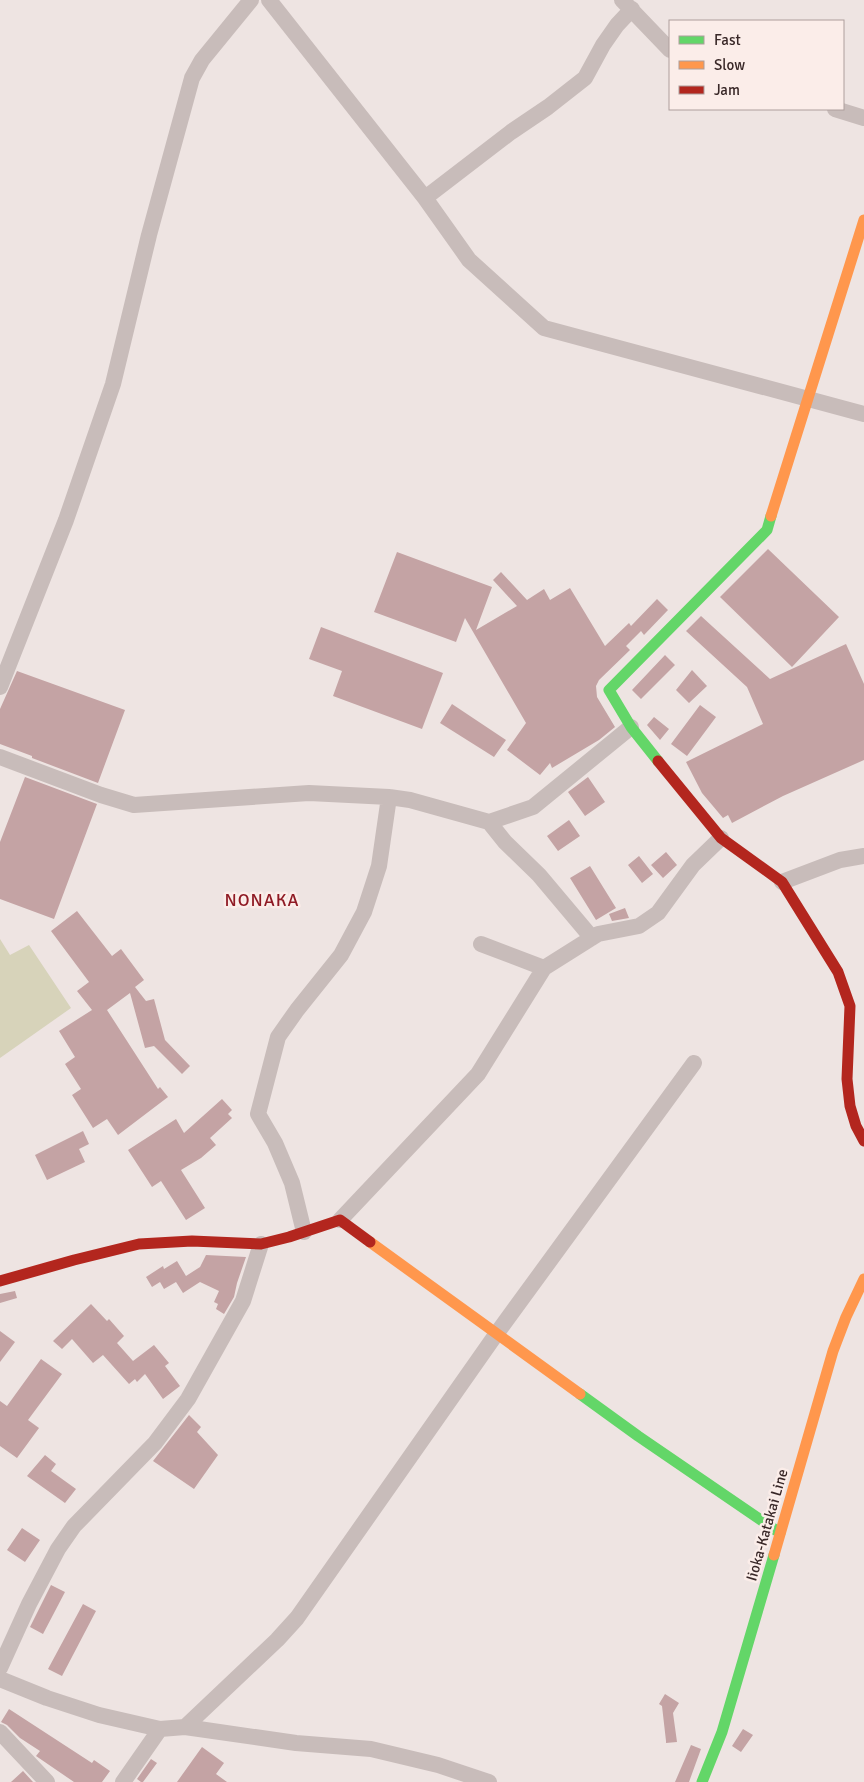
<svg xmlns="http://www.w3.org/2000/svg" width="864" height="1782" font-family="Signika,sans-serif">
<rect width="100%" height="100%" fill="#eee4e2"/>
<!-- green -->
<path fill="#d7d3ba" d="M0,939L10,955L29,945L71,1008L0,1058Z"/>
<!-- building -->
<path fill="#c4a3a4" d="M768,549L839,617L792,667L720,597Z
M397,552L492,587L476,630L517,606L493,580L501,572L527,600L544,589L550,600L570,588L605,646L629,623L631,626L657,599L668,610L644,635L641,631L626,646L630,650L599,680L596,686L597,697L615,727L599,740L552,768L550,763L540,775L507,750L526,723L465,618L456,642L374,612Z
M701,616L770,679L846,644L864,684V760L783,796L732,823L728,815L723,818L702,793L686,762L763,724L747,687L686,631Z
M321,627L443,673L422,729L333,696L342,671L309,659Z
M665,655L675,665L641,699L632,690Z
M692,670L707,686L689,703L676,690Z
M17,671L125,710L98,783L32,758V756L0,744V709Z
M452,704L506,740L494,757L440,723Z
M700,705L716,717L687,756L671,744Z
M654,717L669,729L660,740L647,725Z
M25,777L97,804L54,919L0,899V842Z
M588,777L605,802L585,816L568,792Z
M569,820L580,836L558,851L547,836Z
M666,852L677,865L663,878L651,865Z
M639,856L653,874L642,883L628,865Z
M590,866L616,908L596,920L570,878Z
M625,908L629,918L612,921L609,914Z
M77,911L112,956L121,949L144,980L135,987L146,1001L154,999L165,1040L190,1066L182,1074L154,1046L145,1048L130,993L107,1010L158,1089L160,1087L168,1097L118,1135L107,1119L93,1128L72,1095L81,1089L65,1064L75,1057L59,1031L92,1010L77,991L89,982L51,931Z
M222,1099L232,1110L228,1114L232,1118L210,1138L216,1145L201,1158L181,1170L205,1208L186,1220L161,1181L152,1187L128,1150L176,1119L184,1133Z
M83,1131L89,1144L79,1149L85,1162L47,1180L35,1155Z
M206,1255L246,1257L237,1283L234,1297L224,1314L216,1309L218,1304L214,1302L219,1291L200,1282L183,1293L176,1282L164,1289L160,1282L152,1287L146,1277L163,1266L164,1269L177,1261L186,1276L200,1267Z
M15,1291L17,1298L0,1303V1294Z
M91,1304L107,1321L109,1319L124,1336L117,1343L133,1361L154,1345L169,1363L165,1366L180,1386L163,1399L145,1374L137,1382L135,1379L129,1384L103,1355L93,1363L72,1339L62,1349L53,1341Z
M0,1331L15,1342L0,1362Z
M41,1359L62,1374L28,1420L39,1428L17,1458L0,1446V1401L7,1406Z
M189,1415L201,1427L197,1432L218,1455L194,1489L153,1461Z
M45,1455L56,1464L51,1471L76,1489L65,1503L27,1476Z
M22,1528L40,1540L25,1562L7,1550Z
M51,1585L65,1592L43,1634L30,1627Z
M83,1604L96,1611L62,1676L48,1669Z
M665,1694L679,1703L673,1713L677,1742L666,1743V1741L662,1706L659,1704Z
M9,1709L92,1763L94,1760L110,1771L102,1782H74L36,1756L40,1751L20,1738L7,1725L1,1722Z
M743,1729L753,1735L741,1752L732,1746Z
M691,1745L701,1749L689,1782H675Z
M202,1747L224,1763L216,1774L227,1782H177Z
M151,1759L157,1763L143,1782H141L137,1779Z
M23,1771L33,1782H11Z"/>
<g fill="none" stroke-linecap="round" stroke-linejoin="round">
<!-- street -->
<path stroke="#c8bcba" stroke-width="16" d="M269,0L425,198L469,260L544,328L864,414
M622,0L670,50
M835,109L864,118
M425,198L511,132L548,107L585,78L603,45L617,25L632,9
M0,687L66,520L113,384L149,235L192,78L202,60L251,0
M0,757L101,795L134,805L309,793L389,797L410,800L489,822L533,807L631,727
M489,822L505,842L539,875L592,938
M782,882L840,860L864,856
M481,944L544,968L598,934L639,926L658,913L693,865L721,838
M340,1220L478,1074L544,968
M304,1232L292,1183L275,1143L258,1114L278,1037L297,1010L341,955L364,912L379,866L389,797
M0,1668L29,1604L58,1549L74,1526L155,1443L188,1399L243,1301L261,1244
M0,1679L47,1698L99,1715L160,1729L185,1727L296,1743L371,1749L438,1765L489,1782
M185,1727L277,1640L297,1618L497,1333L694,1063
M0,1732L47,1782
M123,1782L160,1729"/>
<!-- fast -->
<path stroke="#63d668" stroke-width="11" d="M658,761L631,727L609,690L767,530L771,516
M580,1394L638,1436L780,1533
M702,1782L722,1732L774,1555"/>
<!-- slow -->
<path stroke="#ff974d" stroke-width="11" d="M771,516L864,220
M370,1242L580,1394
M774,1555L833,1351L846,1317L864,1279"/>
<!-- jam -->
<path stroke="#b3261e" stroke-width="11" d="M658,761L721,838L782,882L838,972L850,1006L847,1079L850,1106L856,1126L864,1141
M0,1281L74,1260L139,1244L192,1241L261,1244L289,1237L340,1220L370,1242"/>
</g>
<g text-anchor="middle" dominant-baseline="central" stroke-width="5" stroke-linejoin="round" paint-order="stroke">
<!-- street labels -->
<g font-size="15" fill="#392828" stroke="#fbede9">
<text transform="translate(767 1525) rotate(-74)">Iioka-Katakai Line</text>
</g>
<!-- quarter labels -->
<g font-size="18" letter-spacing="1" fill="#8f1a24" stroke="#fbede9">
<text x="262" y="900">NONAKA</text>
</g>
</g>
<!-- legend -->
<rect x="669" y="20" width="175" height="90" fill="#fbede9" stroke="#ad9e9c"/>
<rect x="679" y="36" width="25" height="8" fill="#63d668" stroke="#ad9e9c"/>
<text x="714" y="45" font-size="15" fill="#392828">Fast</text>
<rect x="679" y="61" width="25" height="8" fill="#ff974d" stroke="#ad9e9c"/>
<text x="714" y="70" font-size="15" fill="#392828">Slow</text>
<rect x="679" y="86" width="25" height="8" fill="#b3261e" stroke="#ad9e9c"/>
<text x="714" y="95" font-size="15" fill="#392828">Jam</text>
</svg>
